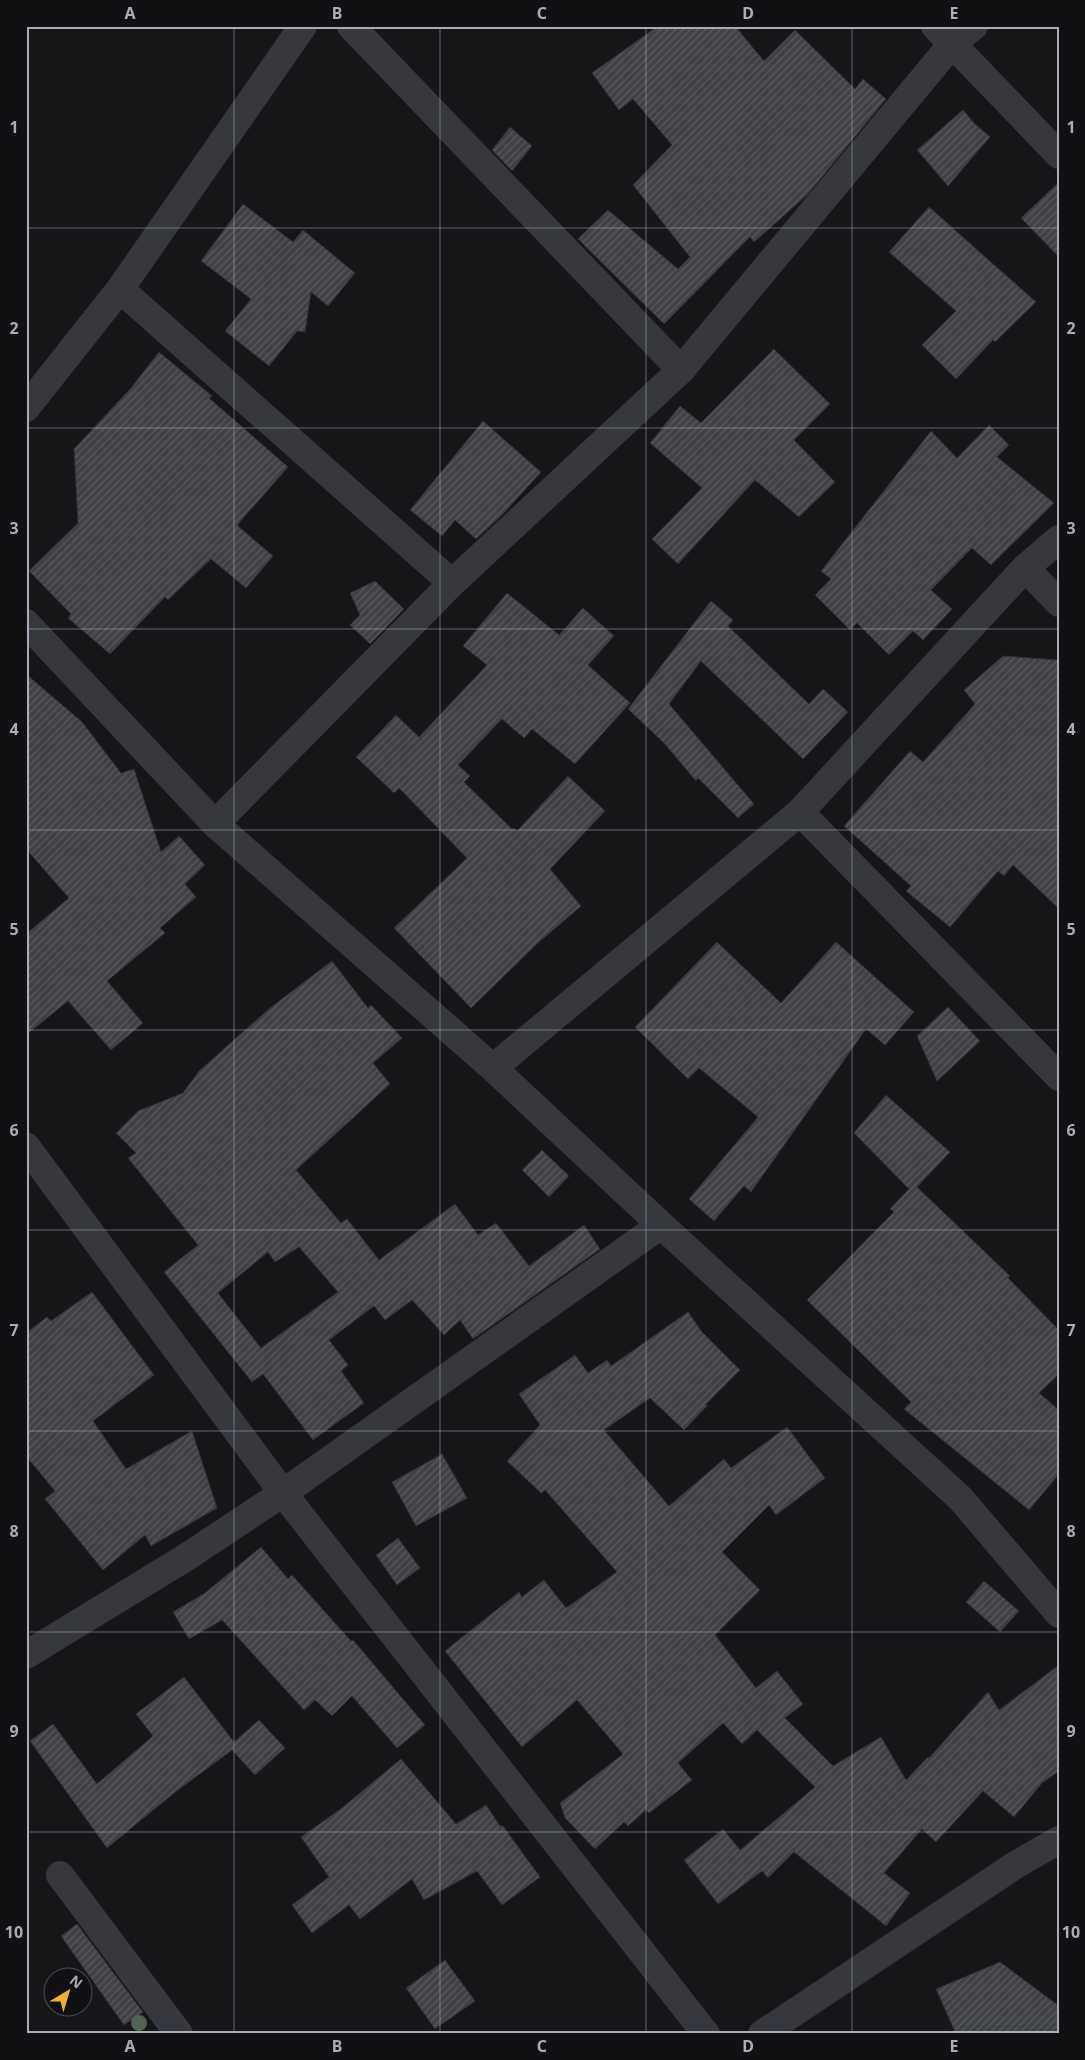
<svg xmlns="http://www.w3.org/2000/svg" width="1085" height="2060" font-family="'Noto Sans',sans-serif">
<defs>
<pattern id="building-hatch" width="6" height="6" patternUnits="userSpaceOnUse" patternTransform="scale(1.25)"><rect width="6" height="6" fill="#404145"/><path d="M-1 1l2-2M0 6l6-6M5 7l2-2" fill="none" stroke="#595a5e"/></pattern>
</defs>
<rect width="100%" height="100%" fill="#161618"/>
<!-- building -->
<path fill="url(#building-hatch)" stroke="#303034" fill-rule="evenodd" d="M658,26H735L764,61L795,30L855,89L863,79L886,99L807,195L754,242L750,237L664,324L578,239L608,210L678,269L690,257L633,185L672,145L633,99L619,110L592,73Z
M963,110L974,123L990,137L948,186L917,150Z
M510,127L532,146L512,171L492,150Z
M1059,182V257L1021,218Z
M243,204L293,242L303,230L355,273L328,306L311,292L305,332L297,331L269,366L225,331L251,299L201,261Z
M929,207L1036,302L995,342L993,340L956,379L922,345L956,311L889,252Z
M774,349L830,404L794,440L835,482L799,517L755,480L678,564L652,539L702,488L650,443L680,406L701,423Z
M159,352L212,396L209,398L288,467L238,524V526L273,556L246,588L211,559L168,600L165,597L110,654L68,618L71,614L29,571L78,523L74,449L131,388Z
M483,421L541,472L502,515L476,539L455,520L442,536L410,510Z
M989,425L1009,445L997,457L1054,503L991,565L972,548L931,590L952,609L923,640L913,631L889,655L857,623L850,630L815,595L831,579L821,571L931,431L957,458Z
M375,581L404,609L370,644L350,625L360,615L350,593Z
M507,593L559,635L583,608L614,636L588,665L630,703L575,764L532,729L524,738L502,719L458,765L470,776L464,782L512,829L514,828L517,831L568,776L605,811L550,869L581,906L538,943L471,1008L394,928L467,858L399,788L394,793L356,757L396,715L419,737L487,665L463,646Z
M711,601L733,620L728,626L809,704L823,689L848,712L803,759L701,661L669,704L754,804L738,818L698,778L696,781L664,743L628,709Z
M1003,656L1059,660V909L1013,865L1004,876L998,871L950,927L906,891L911,886L844,826L910,751L923,762L975,704L964,690Z
M26,674L82,722L121,773L134,769L161,852L179,836L205,865L185,884L196,897L160,928L165,933L107,981L143,1023L111,1050L68,1001L26,1035V934L69,898L26,849Z
M717,942L781,1003L836,942L914,1012L885,1045L866,1029L751,1192L744,1186L714,1221L689,1199L758,1117L699,1068L688,1079L635,1027Z
M332,961L368,1008L371,1005L402,1038L373,1063L390,1084L296,1170L341,1223L347,1219L379,1260L455,1204L478,1235L496,1223L529,1266L584,1225L600,1249L473,1339L460,1320L444,1335L412,1300L385,1320L374,1306L329,1340L348,1365L341,1371L364,1403L313,1440L263,1374L252,1382L164,1272L198,1245L128,1158L136,1153L116,1133L138,1111L183,1093L199,1071L270,1008ZM299,1247L338,1292L261,1348L218,1293L268,1252L275,1262Z
M948,1007L980,1041L937,1081L917,1036Z
M886,1095L950,1152L917,1187L1010,1276L1008,1278L1059,1330V1374L1039,1393L1059,1410V1474L1029,1510L904,1409L911,1402L807,1300L894,1212L890,1209L909,1189L854,1133Z
M542,1150L569,1176L549,1197L522,1170Z
M92,1292L154,1375L93,1421L126,1469L192,1431L217,1508L151,1546L145,1535L103,1570L45,1499L55,1491L26,1456V1333L47,1317L51,1321Z
M688,1312L702,1332L740,1370L706,1404L707,1406L684,1430L650,1398L604,1430L669,1506L724,1459L731,1468L787,1427L825,1478L776,1515L769,1505L722,1552L760,1590L715,1635L756,1688L777,1671L803,1704L785,1718L833,1766L881,1737L906,1780L928,1757L929,1758L988,1692L999,1710L1059,1665V1771L1042,1783L1014,1817L983,1791L936,1842L922,1829L884,1873L910,1893L886,1926L794,1852L768,1878L762,1871L718,1904L684,1860L723,1829L740,1850L815,1787L757,1730L742,1744L723,1723L678,1763L692,1780L649,1813L646,1810L628,1826L624,1822L595,1849L565,1818L560,1803L623,1754L577,1700L522,1747L445,1651L519,1592L522,1597L544,1580L566,1608L617,1572L545,1490L541,1493L507,1461L540,1425L519,1394L575,1355L588,1373L607,1360L611,1366Z
M442,1454L467,1498L416,1526L392,1482Z
M398,1538L420,1568L397,1585L376,1555Z
M261,1547L288,1579L292,1575L351,1641L353,1640L425,1725L397,1748L352,1696L332,1716L315,1700L304,1710L222,1620L189,1639L173,1612L205,1593Z
M984,1581L1019,1611L1000,1632L966,1602Z
M184,1677L234,1742L259,1720L285,1748L255,1775L232,1750L174,1793L107,1848L30,1741L53,1724L97,1784L153,1736L136,1714Z
M401,1759L456,1824L486,1805L500,1826H503L540,1877L502,1905L477,1871L424,1900L412,1879L360,1919L349,1905L312,1933L292,1905L329,1877L301,1837L342,1808Z
M77,1924L143,2012L124,2025L61,1936Z
M445,1960L475,2001L435,2029L406,1988Z
M1000,1962L1059,2006V2034H956L936,1989Z"/>
<g fill="none" stroke-linecap="round" stroke-linejoin="round">
<!-- minor -->
<path stroke="#37383d" stroke-width="28" d="M351,26L681,370
M935,26L1059,155
M120,289L452,583
M26,408L120,289L303,26
M1025,568L1059,603
M26,623L215,824L493,1068L661,1225L960,1498L1059,1614
M800,812L1059,1077
M215,824L452,583L681,370L952,44L974,26
M493,1068L800,812L1025,568L1059,539
M26,1146L283,1493L706,2034
M26,1655L185,1558L283,1493L661,1225
M60,1875L179,2034
M762,2034L1017,1864L1059,1840"/>
</g>
<!-- trees -->
<circle fill="#506452" cx="139" cy="2023" r="8"/>
<!-- grid -->
<path fill="none" stroke="#a8adb8" stroke-width="1" stroke-opacity="0.55" d="M234,26V2034M440,26V2034M646,26V2034M852,26V2034M26,228H1059M26,428H1059M26,629H1059M26,830H1059M26,1030H1059M26,1230H1059M26,1431H1059M26,1632H1059M26,1832H1059"/>
<!-- border -->
<rect width="1085" height="2060" fill="none" stroke="#111113" stroke-width="55"/>
<!-- north arrow -->
<g transform="translate(68 1992) rotate(38)"><circle r="24" fill="#111113" stroke="#4d4f55"/>
<path d="M0-4L9 19L0 12L-9 19Z" fill="#f2b134"/>
<text y="-8" font-size="14" font-weight="bold" text-anchor="middle" fill="#a8adb8">N</text>
</g>
<rect x="28" y="28" width="1030" height="2004" fill="none" stroke="#a8adb8" stroke-width="2"/>
<g font-size="16" text-anchor="middle" font-weight="bold" fill="#a8adb8">
<text x="130" y="19">A</text>
<text x="337" y="19">B</text>
<text x="542" y="19">C</text>
<text x="748" y="19">D</text>
<text x="954" y="19">E</text>
<text x="14" y="133">1</text>
<text x="1071" y="133">1</text>
<text x="14" y="334">2</text>
<text x="1071" y="334">2</text>
<text x="14" y="534">3</text>
<text x="1071" y="534">3</text>
<text x="14" y="735">4</text>
<text x="1071" y="735">4</text>
<text x="14" y="935">5</text>
<text x="1071" y="935">5</text>
<text x="14" y="1136">6</text>
<text x="1071" y="1136">6</text>
<text x="14" y="1336">7</text>
<text x="1071" y="1336">7</text>
<text x="14" y="1537">8</text>
<text x="1071" y="1537">8</text>
<text x="14" y="1737">9</text>
<text x="1071" y="1737">9</text>
<text x="14" y="1938">10</text>
<text x="1071" y="1938">10</text>
<text x="130" y="2052">A</text>
<text x="337" y="2052">B</text>
<text x="542" y="2052">C</text>
<text x="748" y="2052">D</text>
<text x="954" y="2052">E</text>
</g>
</svg>
